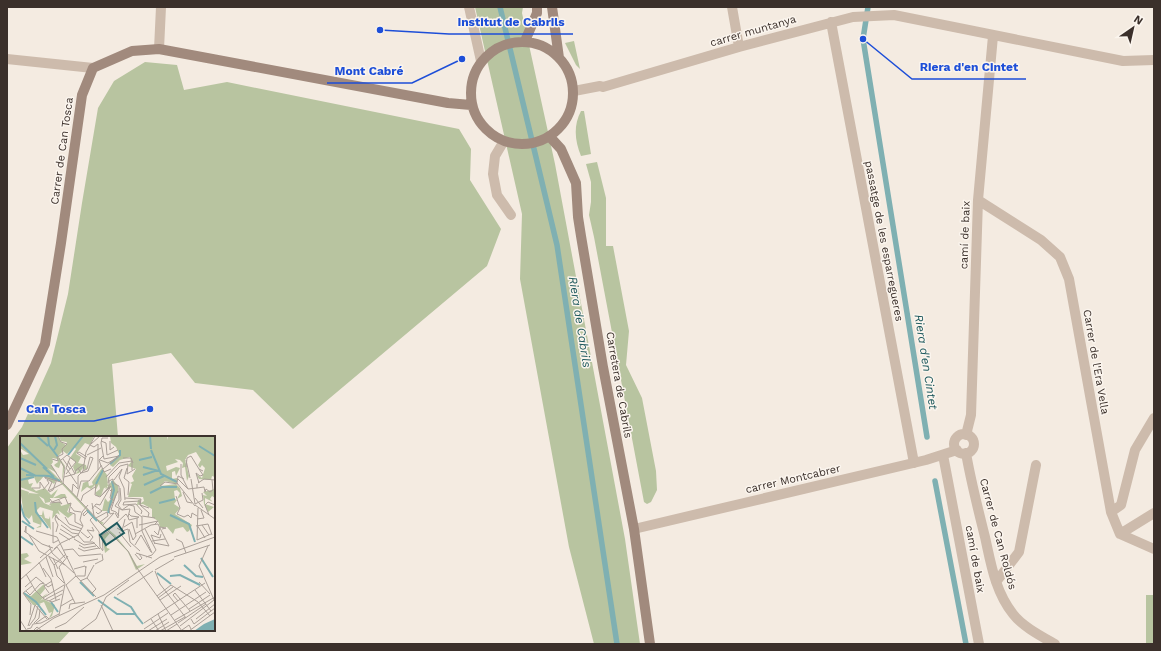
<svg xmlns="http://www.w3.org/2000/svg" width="1161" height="651" font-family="'Work Sans',sans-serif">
<rect width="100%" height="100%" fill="#f4ebe1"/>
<!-- green -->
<path fill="#b8c4a0" d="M475,7H523L522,13L555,164L625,539L640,644H594L569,547L520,279L522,214Z
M574,41L580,69L576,65L565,43Z
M145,62L177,65L184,90L227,82L459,129L471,149L470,180L501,229L487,266L293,429L253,390L195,383L171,353L112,364L118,437H21V630H71L58,644H7V448L22,427L51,363L68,294L82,203L98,108L114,81Z
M581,111H584L591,154L581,156C575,141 573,126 581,111Z
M597,162L606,198V246H613L629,331L626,365L642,398L656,471L657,490L651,502L647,504L644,502L594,237L589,215L591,202V182L586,164Z
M1146,595H1154V644H1146Z"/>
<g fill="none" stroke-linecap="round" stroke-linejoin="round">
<!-- stream -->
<path stroke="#7fb0b2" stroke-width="5.5" d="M500,7L557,245L617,644
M868,7L863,39L927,437
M935,481L966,644"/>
<!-- street -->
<path stroke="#cdbbac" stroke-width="10" d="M469,7L481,61
M732,7L739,47
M831,22L914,463
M159,49L161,7
M7,59L93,68
M574,91L600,86L603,87L739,47L853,17L894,15L1123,61L1154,60
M504,141L495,156L493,174L497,195L511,215
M978,200L1041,240L1060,257L1069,279L1111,512L1120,534L1154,549
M954 444a10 10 0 1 1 20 0a10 10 0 1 1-20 0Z
M966,435L971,415L978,200L993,36
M966,453C971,482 978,509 985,537C991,564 995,591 1013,614C1022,626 1041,636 1055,644
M943,455L979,644
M1111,512L1121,505L1135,450L1154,418
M634,529L926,460L957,450
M1120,534L1154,513
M996,582L1019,552L1036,465"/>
<!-- secondary -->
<path stroke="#a18a7d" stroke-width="10" d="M552,7L559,58
M525,41L537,13V7
M471 93a51 51 0 1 1 102 0a51 51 0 1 1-102 0Z
M550,137L561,149L576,183L578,217L581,236L603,367L634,529L650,644
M7,425L45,344L61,243L82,95L93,68L132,51L159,49L448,103L471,105"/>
</g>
<g text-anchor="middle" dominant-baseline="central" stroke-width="3" stroke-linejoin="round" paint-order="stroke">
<!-- street labels -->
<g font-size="11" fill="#3b302b" stroke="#fbf5ee">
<text transform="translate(753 31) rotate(-16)">carrer muntanya</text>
<text transform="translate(62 151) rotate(-82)">Carrer de Can Tosca</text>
<text transform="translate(965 235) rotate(-88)">camí de baix</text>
<text transform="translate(884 241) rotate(79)">passatge de les esparregueres</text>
<text transform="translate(1096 362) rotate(80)">Carrer de l'Era Vella</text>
<text transform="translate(619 385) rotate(80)">Carretera de Cabrils</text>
<text transform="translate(793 479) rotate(-13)">carrer Montcabrer</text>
<text transform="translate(998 534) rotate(75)">Carrer de Can Roldós</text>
<text transform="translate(975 559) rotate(80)">camí de baix</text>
</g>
<!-- water labels -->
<g font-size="12" font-style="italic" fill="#1f5a5e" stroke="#fbf5ee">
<text transform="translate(580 322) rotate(81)">Riera de Cabrils</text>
<text transform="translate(926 362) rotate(81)">Riera d'en Cintet</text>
</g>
</g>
<!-- overview -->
<g transform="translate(20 436)">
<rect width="195" height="195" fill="#f4ebe1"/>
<path d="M0,0H38L41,6L46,9L47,6L41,5L39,0H74L70,9L65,7L56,18L61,21L58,27L66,29L67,33L64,34L63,32L59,37L55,38L59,34L55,36L53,31L56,26L50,22L56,13L54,11L47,18L43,15L38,20L45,30L42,46L56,60L75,82L84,87L82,88L95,99L109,116L117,130L125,128L116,134L108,116L90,97L85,103L87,112L90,113L85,117L82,99L90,96L74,82L37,43L34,48L24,40L17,48L14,41L8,44L9,48L13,47L11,51L16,55L25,52L31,59L38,53L33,62L41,58H45L47,62H30V66L25,67L24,63L19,60L24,67L31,70L29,68L36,66H40L41,70L51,67L47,76L53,78L48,82L38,74L40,79L37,77L32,83L33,75L20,71L17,74L18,79H22L23,74L25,82L29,83L30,80L31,94L21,80H19L22,83L21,91L16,92L21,89L13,86L12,79L9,83L4,79L0,53L9,56L8,59L9,57L19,58L0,51V14L3,19L9,18L0,12ZM32,22L38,23V26L34,29L36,31L39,32L41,26L43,30L42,46L28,32L37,37L31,29L33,26ZM90,0H147L148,4V0H195V41L192,40L191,44L179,43L176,38L182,42L185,32L182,29L180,32L178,29L181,24L176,16L168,19L165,24L169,40L167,45L165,31L162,32L163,27L160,24L155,23L158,26L146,30L147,35L156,31L160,32L156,40L155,35L152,36V43L157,42V48L145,45L141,50L156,48L160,52L162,60L157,63L160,57L157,54L154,55L155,63L157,64L154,68L160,72L155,78L172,89L169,95L167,96L163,91L155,93L153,98L147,91H140L138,85L132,81V73L123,68L117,69L118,64L121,63V67L124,65L123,61H108L112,48L110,47L114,45L112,40L116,33L108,30L111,26L110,21L100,24L93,31L90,29L100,20L96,11L91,7ZM82,32L87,39L88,51L84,52L81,60H77L75,57L80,53L79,48L75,55V49L71,53L67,51L61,56L63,47L68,45L69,50L73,49L72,46ZM93,44L98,50V55L88,75H82L85,62L88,66L91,63V51L85,53ZM195,53V62L192,60L190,63L193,66L185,62V68L194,71L188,76L184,68L183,59L187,60L183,56ZM7,117L9,120L4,123L12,127L1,129L0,118ZM24,148L25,153L20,159L22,161L28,157L20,165L23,163L35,169L32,180L29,182L32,176L29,177L24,166L19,168L21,169H13L3,157L11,160Z" fill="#b8c4a0" fill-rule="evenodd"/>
<path d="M195,183V195H174L184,188Z" fill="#7fb0b2"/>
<path fill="none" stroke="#7fb0b2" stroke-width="2" d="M17,0L28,10M28,0L29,9L38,21M130,0L131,13M0,7L27,33M179,10L195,20M34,14L37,9L35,0M131,14L141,38L157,46M48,19L63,0M0,22L16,29M119,24L132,21M90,28L100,19V14M23,31L34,41M123,31L139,35M0,32L16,40M6,39L29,40L40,45M123,39L135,35M0,44L14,41M76,48L83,34M124,49L144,40M130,57L142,51H157M15,66L16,76L28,92M0,67L4,80L10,88M139,67L155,63M67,74L77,85M88,77L94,54L92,45M150,79L169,88L175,106M2,85L14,93M0,100L13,109M181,122L193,141M164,129L176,140L183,141M137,137L151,148M150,140L160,139L180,149M60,146L74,160M4,157L16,166L26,179M94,161L111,171L116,179M78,164L97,178H115L123,188M31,166L38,176"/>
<path fill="none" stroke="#aaa098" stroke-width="1" d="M75,0L70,9L74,11L78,8M81,5L86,7L87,19L98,14M90,5V14L94,11M71,8L80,0M67,19L81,12M39,22L45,33L43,47L79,85M50,22L46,32L57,48M103,22H111L113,27M32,23L38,25L37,21L43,18L42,13L47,8L41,6L38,0M43,23L50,33M66,23L57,17L59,16L67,21M41,24L47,19L56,26L46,38M80,24L88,27L98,21M166,24L170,42M48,25L55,38M161,28V39L168,53L177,52V48M31,29L42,46M81,29L84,36L91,33M166,31L167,22L171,20L179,33M107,32L104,42L109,46L108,59M83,33L99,20L84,23L81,7L82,2H88M78,34L81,30L79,24L83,20M63,35L66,16L70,9M24,41L41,46M44,41L55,38L56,34L64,28M86,41L99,27L112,25V34M25,42L32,46L28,55L44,47M158,43L168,53M164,43L158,40L157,47L175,70M171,43L175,68M94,44L102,33L99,41L104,52L105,64M88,47L89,41L100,30L108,28L107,38L115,33M178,47L184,43L195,44M179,47L176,37L180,40L183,39L179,33L183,35M76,48L75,59L80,61M140,50L145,46L158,48M12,52H20V46L24,52M100,52L101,64L98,69L102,74M177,52L184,51L185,56L186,53M186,53L190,56L193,54L192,44M23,54L29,47L27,44M90,55L92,53L90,62L93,64M29,56L33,54L37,43M52,56L53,48L58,53V40L63,35L67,33L70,21L73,22L68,35L61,37L58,32M163,56L167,66L172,67M96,59L91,74L96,76L99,80M156,60L160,72L157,78L164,81L168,79L171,82L172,77L177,80M57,61L61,45H69L78,34V8M80,61L89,51V45L93,43V47L99,50V64L95,70L102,74M105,62L121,63L120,69L129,72M175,62L183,72M30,63L32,66L45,61L48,68L51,67M61,65L63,59L75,51M30,67L39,66L42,68L38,63M51,67L49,76L55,78M72,67L74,80M175,68L183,64L182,57M175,69L195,83M75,70L82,75L78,78L76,76M51,71L54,75L61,76M178,72L177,104L191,98M72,73L76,68L80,69L91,50L82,59M67,74L63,78L64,80L68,76M94,77L90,78L89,74L98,55M95,77L98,82L99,73M55,78V86L63,90M109,78L111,80L119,81L117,82M121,78L122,75L116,68L103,69L104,66L120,65V69L129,77L128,81M189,79L185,69L188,66L195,69M35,80L51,93L61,95M122,80L135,82M45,81L49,88L62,93M73,81L70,84L79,96L80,111L83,115M108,81L109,84L117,82V92M76,82L87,76L88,80L80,86M177,83L184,82L181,74M78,85L108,115L117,132L162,195M33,86V107L39,104M41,89L52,97L59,98M83,89L94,77M119,89L138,85L135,88M177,89L185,102M182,89L189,99M176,90L188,88L192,99M104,91L112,86L116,100L113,104L109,93M97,92L102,95L108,93L110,106L120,115M40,93L55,102M125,93L136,114L132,119L126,121M89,94L106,78L108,81L110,73L102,74L109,69L114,70L115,76L122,81V95M4,95L22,108L33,112M16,95L37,101L56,140M102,95L105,83M122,95L132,117M134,95L138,99L140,91L146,92L142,93M5,96L6,90V97M36,96L38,89L35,83L36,79L39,84M61,96L68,102L70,100M99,96L111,111M39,97L50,104M115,98L131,89L138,88M9,99L19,115L45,129M58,99L64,106H73L80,113M54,103L64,109L75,107M156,103L162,106L166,117M70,105L73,101L67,94L74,95L72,91M132,105L145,103M134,107L149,110L138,88M135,108L131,99L140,102L141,98M29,109L32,117L54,137M59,109L64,112L76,110M115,109L121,99L131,116M188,110L179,130L195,166M37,111L45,122M58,112L64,115L79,112M34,113L41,107L58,99L63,90L60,84L62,76L68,69M44,114L53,113L59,120L81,118M83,114L82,99L88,96M116,117L132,122M115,118L120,124L122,122L119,118M26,121L33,141M29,121L34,129L37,140L44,147M154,121L190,109M20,122L30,113M33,122L38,133M19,126L26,141M63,126L78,123M75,128L83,124L82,118M34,129L46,118M23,132L31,143L36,164M54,133L65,130L66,132M135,134L154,123M135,135L140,148L166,182M6,138L15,154L24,163L32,166L40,163M56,140L76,161M57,140H65L66,130M67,142L76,153L72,157M0,144L37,111M60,145L67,142L74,129M179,146L190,158M46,149L55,167M46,149L56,140M5,151L16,141L28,151L33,148M175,154L191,175M6,155L10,159L20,148L24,147M29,157L24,150L32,145M97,159L133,135M137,160L151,149L178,166L190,180M23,162L44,149M138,162L153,151M26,163L43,154M140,164L161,150M29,165L42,158M158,165L153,159L155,157L170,175M81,169L93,195M41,170L53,163M49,173L50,168L65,166M169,173L190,159M138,178L146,195M10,179L11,168L3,157L12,150M39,179L45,148L39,131L48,120M151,179L186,156M131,183L139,195M171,183L174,188L195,172M176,183L195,168M0,184L7,195M155,184L195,161M14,187L19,182L20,173M16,187L26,180L29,183M124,187L185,147M158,187L186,168M8,190L15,169L27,183M9,190L15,182L18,170M160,190L194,164M35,192L46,187L64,171M7,193L11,192L13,188L21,187L39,178M124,193L148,177M162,194L169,189L171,193M13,195L17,191L22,195M15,195L34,182L84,159L140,121L195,101M60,195L76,183L86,161L109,144M128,195L147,183M135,195L149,186M140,195L165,181M146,195L157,188M169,195L195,176"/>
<path fill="#1f5a5e" fill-opacity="0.15" stroke="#1f5a5e" stroke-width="2" d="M97,87L104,97L86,109L80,99Z"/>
<rect width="195" height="195" fill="none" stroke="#3b302b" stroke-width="2"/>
</g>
<!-- callouts -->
<path fill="none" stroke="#1d4ed8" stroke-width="1.5" d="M380 30L449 34H573M863 39L912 79H1026M462 59L412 83H327M150 409L94 421H18"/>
<g fill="#1d4ed8" stroke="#fbf5ee" stroke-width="1.5">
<circle cx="380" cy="30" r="4"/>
<circle cx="863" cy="39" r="4"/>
<circle cx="462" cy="59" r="4"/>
<circle cx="150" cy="409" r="4"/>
</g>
<g font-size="12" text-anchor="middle" font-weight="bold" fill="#1d4ed8" stroke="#fbf5ee" stroke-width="3" stroke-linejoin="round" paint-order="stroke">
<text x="511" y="26">Institut de Cabrils</text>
<text x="969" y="71">Riera d'en Cintet</text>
<text x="369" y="75">Mont Cabré</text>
<text x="56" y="413">Can Tosca</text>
</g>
<!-- border -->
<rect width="1161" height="651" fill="none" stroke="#3b302b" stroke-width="16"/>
<!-- north arrow -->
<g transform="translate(1133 28) rotate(34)" stroke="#fbf5ee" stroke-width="3" paint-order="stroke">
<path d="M0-3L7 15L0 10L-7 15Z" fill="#3b302b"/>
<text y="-6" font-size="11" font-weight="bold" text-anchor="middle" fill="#3b302b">N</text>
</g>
</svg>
